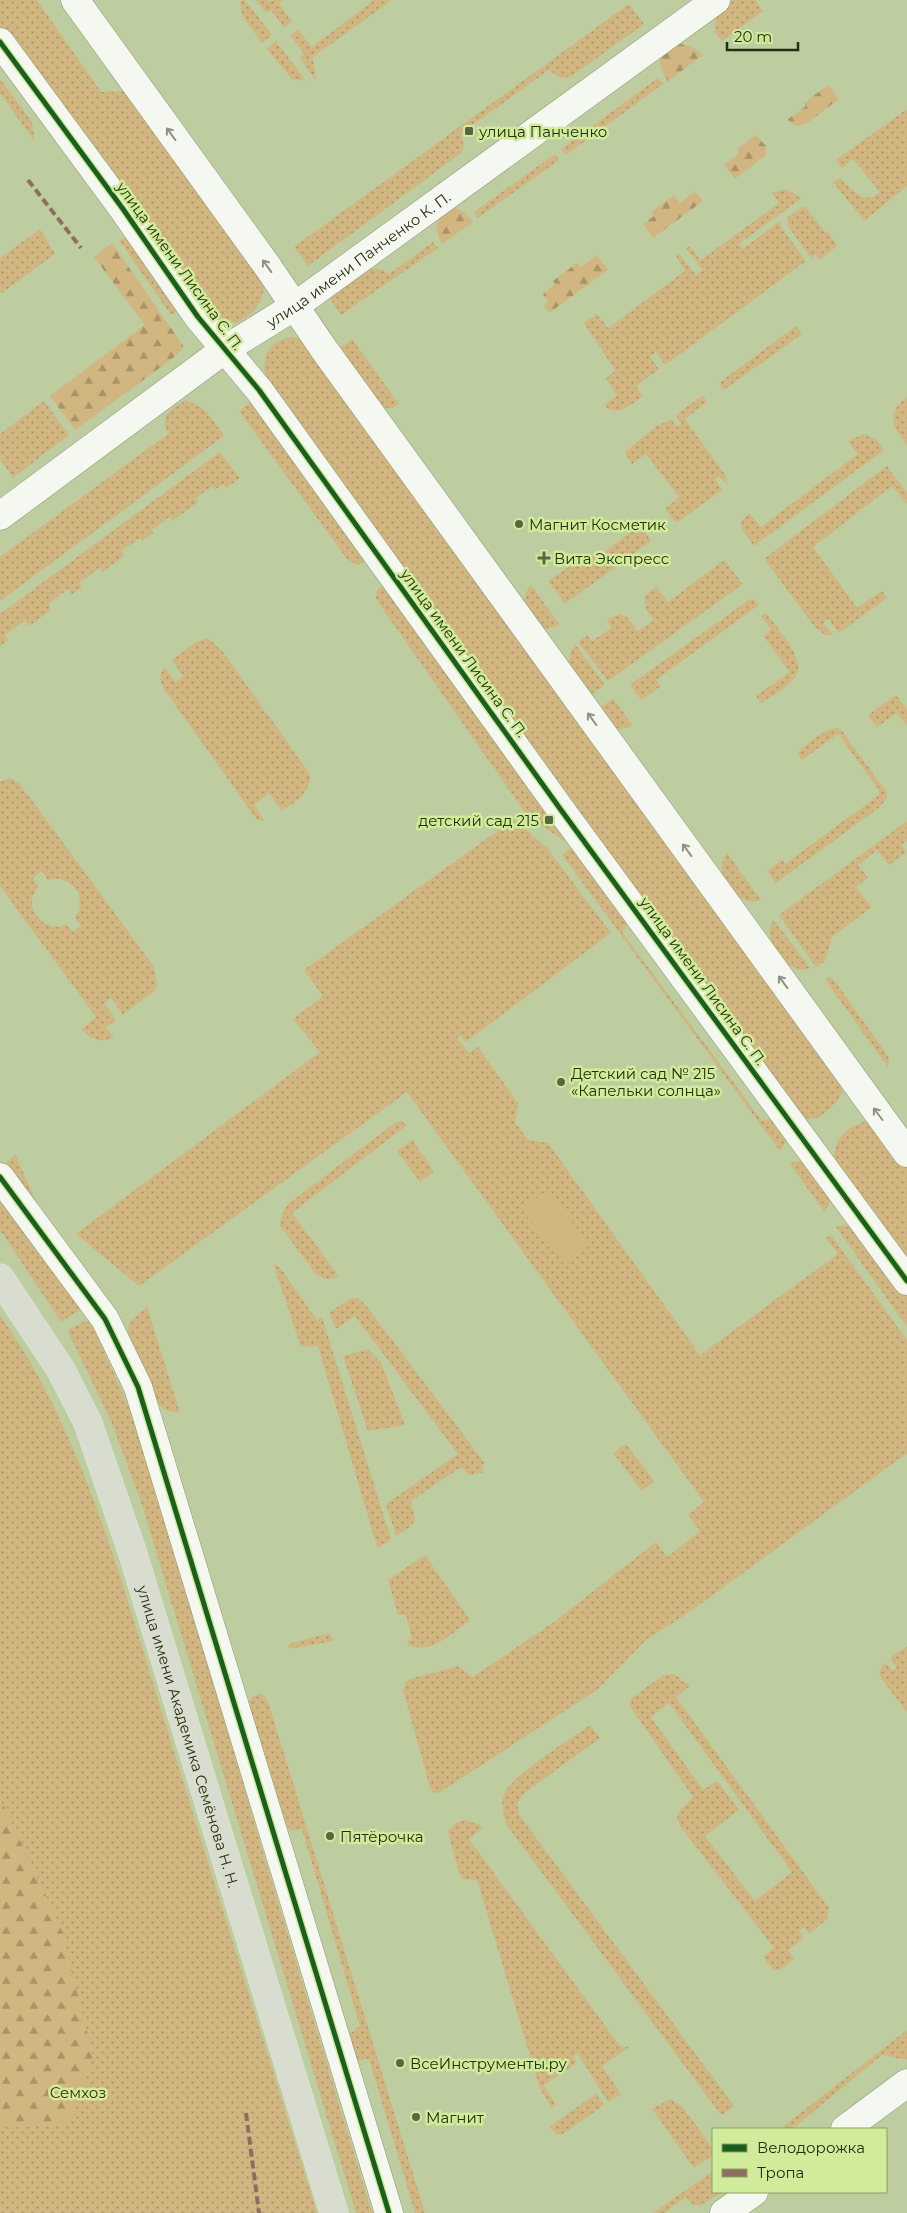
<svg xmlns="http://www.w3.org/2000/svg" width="907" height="2213" font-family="Montserrat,sans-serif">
<defs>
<pattern id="grass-dots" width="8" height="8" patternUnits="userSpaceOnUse" patternTransform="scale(1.25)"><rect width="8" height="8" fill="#d1b681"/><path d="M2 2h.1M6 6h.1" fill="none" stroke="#a99468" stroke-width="1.8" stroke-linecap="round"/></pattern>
<pattern id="forest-firs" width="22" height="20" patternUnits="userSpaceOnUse" patternTransform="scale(1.25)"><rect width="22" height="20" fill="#d1b681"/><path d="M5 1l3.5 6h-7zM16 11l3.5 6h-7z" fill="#a99468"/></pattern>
</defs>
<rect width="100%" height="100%" fill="#bdcda0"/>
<!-- grass -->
<path fill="url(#grass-dots)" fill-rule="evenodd" d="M0,0H37L101,92L131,91L264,280C265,302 255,313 236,323L211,313L0,29Z
M245,0L272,35L262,43L243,17L240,1Z
M256,0H267L270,2L273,0H283L279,4L292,22L284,27L271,10L266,13Z
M374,0H392L313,57L316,81L300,57L304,54L290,35L298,30L312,47Z
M734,0H755L763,11L722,41L715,33C713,15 721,10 734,0Z
M629,4L644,24L572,76C561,80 558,77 549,70L461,133L464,147L461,153L308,266L294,247Z
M276,41L306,81L292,79L267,49Z
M658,78L663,84L566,155L561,149Z
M0,79L32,122L35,142L0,93Z
M907,109V186L864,221L833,182L840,178C851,189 865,207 880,192L853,159L842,168L836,160Z
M555,154L559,160L478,218L474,212Z
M785,189L802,198L739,244L743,249L780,221L781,227L806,261L665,365L656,352L650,357L659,369L636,386L643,396C631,404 617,419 604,405L617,395L606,379L615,370L584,323L597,314L608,328L685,271L676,256L679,254L696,275L703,270L686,249L689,246L701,260L779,203L772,193Z
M802,207H805L825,232L828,231L837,246L820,260L815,254L811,258L787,225L788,217Z
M40,229L55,254L2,293L0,291V258Z
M126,238L132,239L181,308L171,315L119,240Z
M433,242L438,248L341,315L328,296C346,284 368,257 389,274Z
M796,326L802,334L724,390L719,383Z
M294,337L307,342L841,1079L842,1092L838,1101L820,1117L809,1119L798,1114L265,375C262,352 271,340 294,337Z
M352,339L399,404L393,408H384L337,350Z
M703,395L707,402L685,419L726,476L728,486L719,476L715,479L722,490L678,522L674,521L665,509L679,497L646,454L632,464L626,455V451L655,427L671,419L677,427L681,424L676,415Z
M907,397V446C893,427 885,413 907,397Z
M254,399L365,559L362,563L357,565L347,559L239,411Z
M44,401L69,435L13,478L0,459V434Z
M184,401C205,403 213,421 224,436L0,601V557L168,434C160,415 169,411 184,401Z
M864,434L877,440L884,450L754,546L741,527L742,520L749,513L761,527L858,454L848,441Z
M220,452L240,478L226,488L223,484L215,490L212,486L196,498L198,502L172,521L169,517L152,530L153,533L142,541L140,538L121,551L124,556L102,572L99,568L79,583L82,587L72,594L68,589L48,604L51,610L29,626L25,620L5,635L8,640L0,646V614Z
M887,466L907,493V505L892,486L813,547L857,608L882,591L887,598L839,633L828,619L823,623L833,635H825L815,627L764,559Z
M640,525L651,541L565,604L548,581L579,560L604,552Z
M724,560L743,584L608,681L578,642L587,635L592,641L611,628L607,620L619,614L627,617L638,631L654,620L646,610L644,597L656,587L668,602Z
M531,585L560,625L546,629L539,627C529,613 517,601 531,585Z
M385,586L568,838L564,841L526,814L376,599V592L380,587Z
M750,599H754L759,605L656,680L661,686L641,700L630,685Z
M766,613C776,627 808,660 795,677C787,688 772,696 761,703L756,696L790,672L763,636L771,630L761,616Z
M208,638L223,652L310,774C311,793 296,801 282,811L269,793L254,805L265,821L257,820L164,689C160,681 158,675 165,667L175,682L183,676L172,660L196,642Z
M576,645L605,685L590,695L568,663L571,651Z
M896,695L907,710V726L897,713L877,727L868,715Z
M613,698L633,726L621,729L614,728L599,709Z
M837,728L842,731L886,791L887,797L880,807L776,883L767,871L782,860L785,864L879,795V790L838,734L802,760L797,753C808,744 823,729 837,728Z
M10,778L20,784L154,967L157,984L156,989L123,1015L111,998L104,1003L116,1020L106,1027L114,1038C100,1043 91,1040 82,1029L96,1017L0,886V782ZM42,871L48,880C62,876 70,882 79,893L80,909L75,917L81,926L73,932L66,924C52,932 35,921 32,905C31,898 35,892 38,886L33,878Z
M514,819L547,848L611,933L466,1042L461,1035L457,1038L469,1053L478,1047L518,1103L515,1122L528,1140L548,1143L700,1355L838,1254L826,1238L831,1235L907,1340V1453L694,1609L645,1641L598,1689L439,1793L433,1792L430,1787L403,1690L405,1683L410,1679L458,1666L473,1677L554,1622L656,1542L667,1557L700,1531L688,1515L704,1502L407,1092L139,1286L76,1234L320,1052L293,1019L323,996L304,970Z
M907,821V840L901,845L906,852L889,865L877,850L858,865L868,878L856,887L872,907L832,937L825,961L816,967L779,915Z
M573,846L628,923L622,932L762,1121L770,1119L778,1121L788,1138L780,1151L562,855Z
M727,853L761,900C736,909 711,874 727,853Z
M774,920L810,968C787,978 760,939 774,920Z
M829,977L834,980L886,1053L889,1059L888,1067L825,980Z
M400,1121L407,1125L292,1213L339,1276C329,1280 324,1280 315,1273L280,1226L281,1217L287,1205L392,1125Z
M866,1121L875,1124L907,1168V1260L834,1159C834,1138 847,1127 866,1121Z
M412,1140L434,1171L420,1182L397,1151Z
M15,1154L37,1204L4,1166Z
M797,1161L805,1162L832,1194L829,1205L824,1211L790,1164Z
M0,1198L36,1244L81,1309L61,1322L0,1230Z
M844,1225L853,1228L862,1234L907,1297V1327L836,1227Z
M273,1263L281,1269L317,1320L322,1317L391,1539L381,1546L377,1547L318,1346L301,1347Z
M351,1298H357L365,1304L484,1462L482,1473L469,1475L461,1467L411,1501L415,1520L411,1526L396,1536L386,1504L458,1454L355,1316L336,1329L329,1313Z
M147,1307L180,1413L165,1410L155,1401L127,1335L130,1321Z
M0,1315C84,1434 122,1584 165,1722C215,1886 266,2049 317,2213H0Z
M85,1321H89L94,1329L145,1444L262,1849L372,2213H356L142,1505L111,1421L68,1332L71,1328Z
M368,1349L381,1362L405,1425L368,1431L343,1356Z
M626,1444L654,1481L642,1491L613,1453Z
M425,1555L470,1620C454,1632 429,1657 408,1644L407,1640L412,1639L406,1615H398L388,1580Z
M329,1633L334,1641L289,1649L288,1644Z
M907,1646V1713L881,1678L879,1672L885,1662L892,1671L897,1668L890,1658Z
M674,1674L690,1686L676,1697L829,1908L827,1919L809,1934L804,1927L799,1930L804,1938L788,1950L794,1959L780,1970H774L763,1957L774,1948L680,1826L677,1818L680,1810L693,1797L629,1705L632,1698L663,1675ZM669,1703L792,1872L755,1901L705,1836L739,1810L717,1781L703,1790L651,1717Z
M261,1693L267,1699L270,1708L425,2213H415L369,2059L358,2060L350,2055L347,2040L351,2033L360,2026L302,1829L292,1831L282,1822L247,1705L252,1697Z
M590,1725L600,1738L522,1795L517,1804L520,1816L734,2106L721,2115L506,1824C504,1815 501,1806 503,1797C508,1777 571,1739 590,1725Z
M464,1820L479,1824L483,1828L469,1839L620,2046L629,2047L602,2066L621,2094L608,2102L578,2054L573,2057L577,2063L544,2085L556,2105L552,2108L540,2089L477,1880L462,1879L458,1869L448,1831L457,1822Z
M907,2030V2060L882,2055L792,2129H780Z
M596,2094L604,2105L561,2135L555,2133L549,2127Z
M670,2099L683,2107L713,2149V2155L694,2168L652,2109Z
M713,2171V2192H723L699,2206L693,2205L686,2197L664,2213H653Z"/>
<!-- forest -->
<path fill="url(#forest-firs)" d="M682,44L691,46L703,55L668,81C654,60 658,50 682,44Z
M828,85L839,99L806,124L797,126L789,122L788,119L806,106L804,103Z
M756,135L766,146V155L735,179L724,165L739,153L737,149Z
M695,191L703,201L653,238L643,224L654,216L651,212L674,195L680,203Z
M455,208L466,213L473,222L442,244C433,227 434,215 455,208Z
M112,243L184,347L172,359L75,430L50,396L145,325L94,257Z
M597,255L608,270L549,313L544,306L548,302L543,294L555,284L553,281L577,263L581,267Z
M0,1798L61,1928L93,2055L70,2125L0,2128Z"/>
<!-- garden -->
<path fill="#d1b681" d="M547,1190L590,1245L565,1265L522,1210Z"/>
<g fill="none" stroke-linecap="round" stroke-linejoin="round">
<defs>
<g id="minor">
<path d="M75,0L268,267L323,348L907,1153"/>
<path d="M0,42L123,209L198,317L259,390L561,810L907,1281"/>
<path id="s1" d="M0,516L224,350L295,306L716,0"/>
<path d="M0,1177L105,1319L138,1387L389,2213"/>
<path d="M845,2129L907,2083"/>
<path d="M724,2213L754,2192"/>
</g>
<g id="major">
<path id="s2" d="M0,1278L61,1370L88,1423L132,1551L334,2213"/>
</g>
</defs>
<!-- minor casing -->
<use href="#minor" stroke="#8c9875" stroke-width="29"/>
<!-- major casing -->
<use href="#major" stroke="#e1e8d4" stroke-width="29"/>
<!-- minor -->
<use href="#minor" stroke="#f5f8f1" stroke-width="28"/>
<!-- major -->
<use href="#major" stroke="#d8ddd0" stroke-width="28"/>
<!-- quiet -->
<path stroke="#8d6e63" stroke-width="4" stroke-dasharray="8 4" stroke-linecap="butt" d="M28,180L81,248
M246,2113L259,2213"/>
<defs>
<path id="cycleway" d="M0,42L123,209L198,317L259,390L561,810L907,1281
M0,1177L105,1319L138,1387L389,2213"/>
</defs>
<!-- cycleway casing -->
<use href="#cycleway" stroke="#d0ec9a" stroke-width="8"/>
<!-- cycleway -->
<use href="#cycleway" stroke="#1b5e20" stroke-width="5"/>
</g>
<!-- one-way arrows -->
<defs><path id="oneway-shaft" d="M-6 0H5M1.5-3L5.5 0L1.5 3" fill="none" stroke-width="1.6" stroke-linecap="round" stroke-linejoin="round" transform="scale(1.25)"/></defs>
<g stroke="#8d947f">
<use href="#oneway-shaft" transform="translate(171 134) rotate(-126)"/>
<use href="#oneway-shaft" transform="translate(267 266) rotate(-126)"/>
<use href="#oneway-shaft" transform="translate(592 719) rotate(-126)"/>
<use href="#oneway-shaft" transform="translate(687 850) rotate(-126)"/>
<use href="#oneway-shaft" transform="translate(783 982) rotate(-126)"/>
<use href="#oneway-shaft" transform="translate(878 1114) rotate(-127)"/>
</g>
<!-- markers -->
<g fill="#5a6640" stroke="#d0ec9a" stroke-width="2">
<rect x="464" y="126" width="10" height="10" rx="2.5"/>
<circle cx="519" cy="524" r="5"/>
<path d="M541.5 550.5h5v5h5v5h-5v5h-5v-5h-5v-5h5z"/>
<rect x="544" y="815" width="10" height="10" rx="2.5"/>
<circle cx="561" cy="1082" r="5"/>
<circle cx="330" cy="1836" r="5"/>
<circle cx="400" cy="2063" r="5"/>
<circle cx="416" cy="2117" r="5"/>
</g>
<g text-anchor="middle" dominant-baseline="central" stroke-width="5" stroke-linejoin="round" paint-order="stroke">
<!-- poi labels -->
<g font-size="15" fill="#252f0d" stroke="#d0ec9a" text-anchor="start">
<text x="479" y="131">улица Панченко</text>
<text x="529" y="524">Магнит Косметик</text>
<text x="554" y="558">Вита Экспресс</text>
<text x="539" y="820" text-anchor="end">детский сад 215</text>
<text x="571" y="1073">Детский сад № 215<tspan x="571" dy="17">«Капельки солнца»</tspan></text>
<text x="340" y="1836">Пятёрочка</text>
<text x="410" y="2063">ВсеИнструменты.ру</text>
<text x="426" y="2117">Магнит</text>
</g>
<!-- street labels -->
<g font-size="15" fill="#252f0d" stroke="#d0ec9a">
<text stroke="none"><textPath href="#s1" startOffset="441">улица имени Панченко К. П.</textPath></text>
<text transform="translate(180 266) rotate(54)">улица имени Лисина С. П.</text>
<text transform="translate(464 653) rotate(54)">улица имени Лисина С. П.</text>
<text transform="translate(703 981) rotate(54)">улица имени Лисина С. П.</text>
<text stroke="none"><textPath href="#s2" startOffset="499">улица имени Академика Семёнова Н. Н.</textPath></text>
</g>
<!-- park labels -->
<g font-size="15" fill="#40260a" stroke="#d0ec9a">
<text x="78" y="2092">Семхоз</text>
</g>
</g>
<!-- legend -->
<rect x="712" y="2128" width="175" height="65" fill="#d0ec9a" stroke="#8ca062"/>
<rect x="722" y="2144" width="25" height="8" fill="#1b5e20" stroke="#8ca062"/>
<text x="757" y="2153" font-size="15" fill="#252f0d">Велодорожка</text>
<rect x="722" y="2169" width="25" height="8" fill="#8d6e63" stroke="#8ca062"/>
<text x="757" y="2178" font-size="15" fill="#252f0d">Тропа</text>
<!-- scale -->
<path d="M727 42v8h71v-8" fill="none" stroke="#252f0d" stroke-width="2.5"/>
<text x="734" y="42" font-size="15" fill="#252f0d" stroke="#d0ec9a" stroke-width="4" paint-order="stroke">20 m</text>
</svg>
